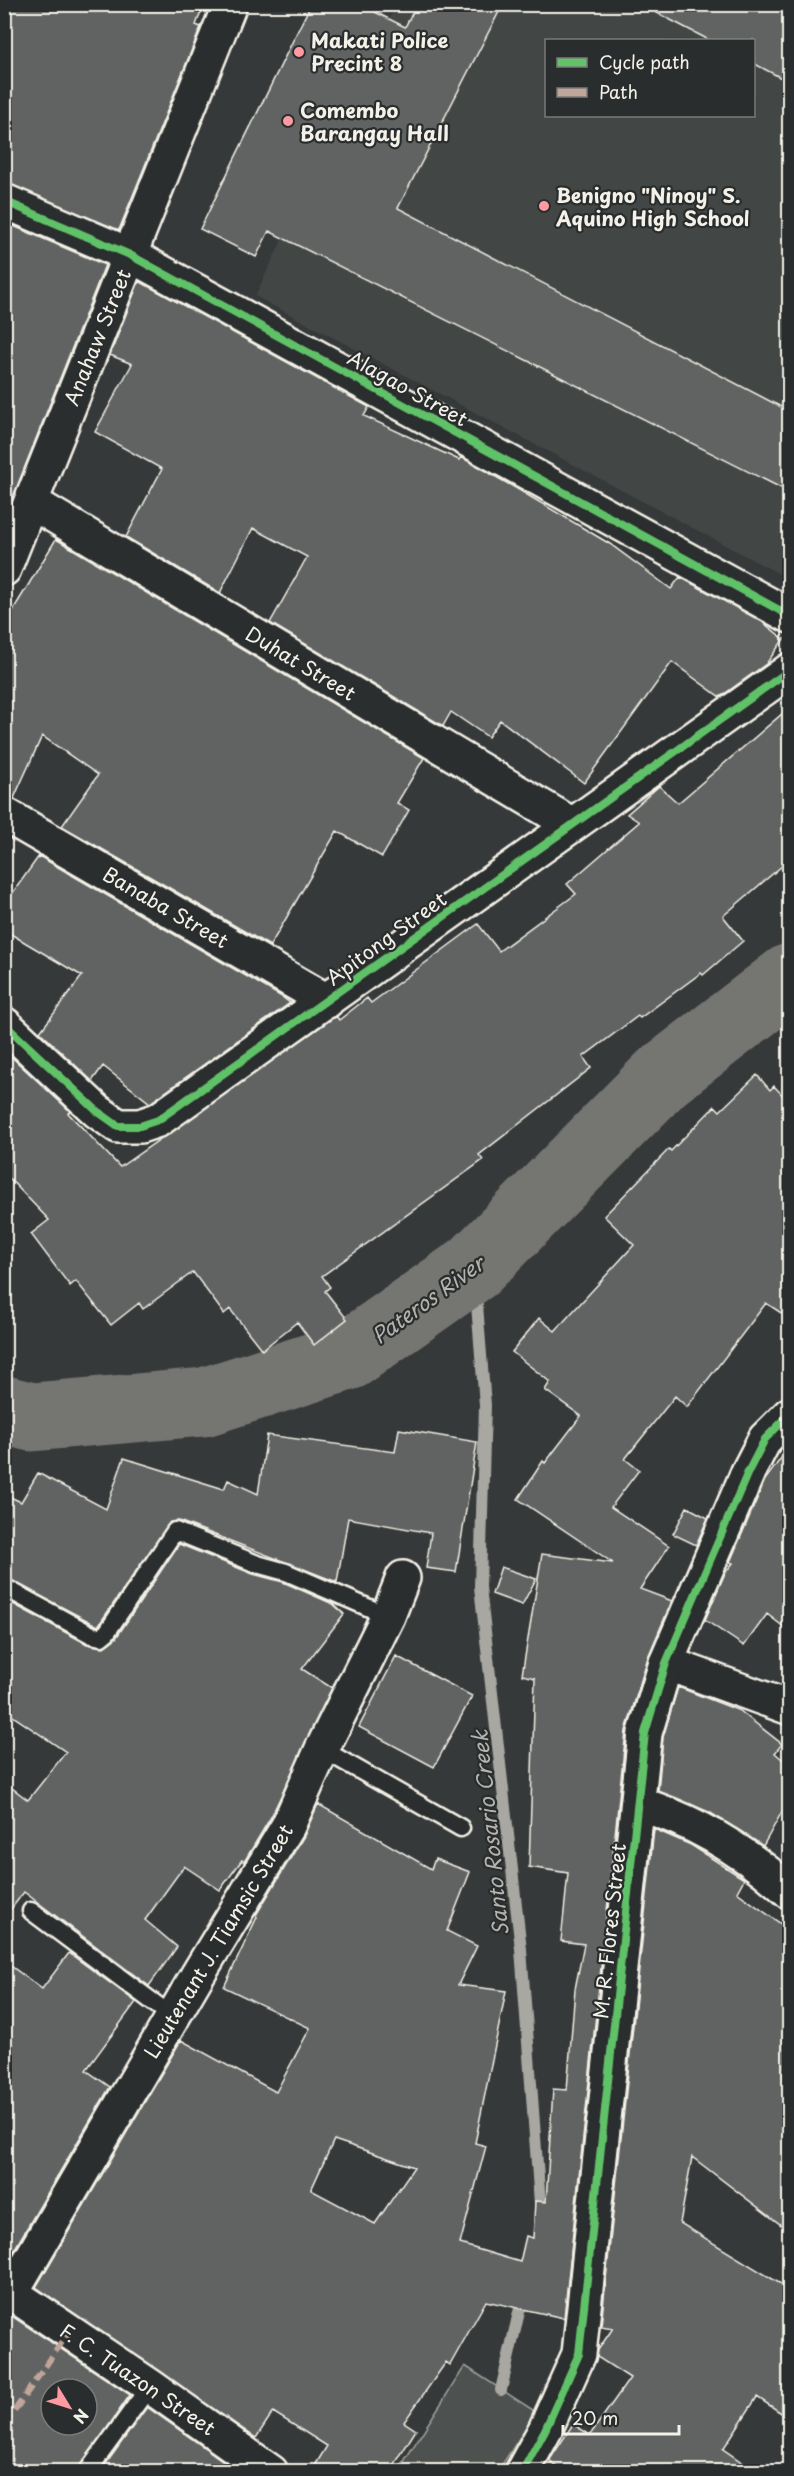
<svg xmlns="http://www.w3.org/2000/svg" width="794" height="2476" font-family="'Playpen Sans',sans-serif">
<rect width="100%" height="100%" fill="#363939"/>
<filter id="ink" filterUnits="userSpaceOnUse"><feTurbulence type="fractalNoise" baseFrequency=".0167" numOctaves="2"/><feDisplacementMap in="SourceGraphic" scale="12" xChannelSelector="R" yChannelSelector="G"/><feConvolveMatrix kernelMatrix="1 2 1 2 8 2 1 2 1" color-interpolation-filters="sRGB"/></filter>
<g filter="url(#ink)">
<!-- built -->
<path fill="#434645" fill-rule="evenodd" d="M396,5H789V579L255,296ZM546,40H754V116H546Z"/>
<!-- green -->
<path fill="#4e514f" stroke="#a1a19c" stroke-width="1.5" d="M465,2366L536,2412L498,2471L397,2472Z"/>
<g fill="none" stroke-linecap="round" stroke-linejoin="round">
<!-- stream -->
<path stroke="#a8a7a1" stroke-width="12" d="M474,1267L485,1405L480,1587L521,1949L541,2217
M501,2390L523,2295"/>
<!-- river -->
<path stroke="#757572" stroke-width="69" d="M4,1410L32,1417L204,1402L348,1356L474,1267L662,1077L790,978"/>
</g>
<!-- building -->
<path fill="#616362" stroke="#f4f1e8" stroke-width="1.5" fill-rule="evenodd" d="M4,4H204L196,25L201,27L119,230L4,183Z
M311,4H359L405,27L417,4H503L398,208L789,411V492L269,231L256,257L200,229Z
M640,4H789V82L753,63V40H709Z
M4,222L105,265L7,512L4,511Z
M139,281L369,407L364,416L459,460L461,457L519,490L610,544L671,589L680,577L761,621L784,639L766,664L720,697L672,662L584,783L500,720L488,737L451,712L443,726L270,623L307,557L253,528L220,593L126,537L162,469L95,432L132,364L110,355Z
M56,539L424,758L397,803L409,810L382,857L337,831L270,946L62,826L98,775L42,736L14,798L4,795V625Z
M789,708V860L723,916L743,941L703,975L701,973L640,1018L638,1016L583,1057L591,1068L479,1155L483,1160L322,1276L330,1287L325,1291L347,1319L314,1345L297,1322L262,1350L230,1309L224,1314L193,1272L143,1309L139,1303L111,1325L76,1281L70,1286L31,1234L49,1220L4,1173V1050L70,1111L68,1113L120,1167L333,1018L337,1017L339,1020L367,998L371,1003L478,924L499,951L576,894L567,884L639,822L627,814L659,786L678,803Z
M39,856L282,997L290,1003L150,1103L103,1066L92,1081L40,1032L82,976L4,930V905Z
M757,1075L770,1090L774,1086L789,1102V1318L766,1303L687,1407L675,1396L625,1459L639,1470L611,1507L669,1546L640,1589L672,1601L648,1657L626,1731L564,2318L486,2301L450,2365L446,2362L404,2422L416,2430L390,2472H311L327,2446L273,2412L256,2438L36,2287L181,2040L276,2092L310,2028L224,1987L257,1917L256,1915L304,1836L318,1804L431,1869L435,1859L470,1872L447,1931L477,1946L458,1985L506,1991L475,2143L486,2146L460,2244L520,2262L526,2236L533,2238L535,2201L546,2202L553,2089L567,2090L575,1989L584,1944L561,1941L568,1873L529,1867L535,1678L522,1675L542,1554L613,1563L518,1499L543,1461L545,1463L581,1416L545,1390L550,1382L512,1352L539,1318L555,1331L634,1245L604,1216L669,1149L671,1151L715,1106L720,1111ZM334,2140L414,2167L375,2224L311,2190Z
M399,1429L477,1442L456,1572L426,1568L431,1533L348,1518L337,1582L179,1521L170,1522L98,1626L4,1577V1494L21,1502L38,1473L106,1509L124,1458L224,1489L228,1480L258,1494L267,1435L395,1452Z
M789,1447V1631L767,1614L744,1646L705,1620L725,1573L733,1563L730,1562L765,1480Z
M687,1507L708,1518L696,1545L673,1534Z
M179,1544L253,1574L283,1582L333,1604L344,1614L302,1669L332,1688L271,1817L244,1862L242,1860L220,1890L184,1866L145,1920L177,1947L149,1986L24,1892L4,1918V1782L28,1800L66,1752L4,1710V1599L87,1644L104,1647L116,1638Z
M501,1567L536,1579L522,1605L492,1594Z
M396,1656L472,1696L434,1767L359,1727Z
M678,1687L740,1711L782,1744L775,1753L789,1765V1799L763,1846L709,1812L658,1791L663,1737Z
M654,1829L691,1845L744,1879L737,1892L789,1930V2231L692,2157L680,2223L789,2289V2418L757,2397L723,2449L756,2472H565L549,2461L573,2424L590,2435L630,2378L597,2357L598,2350L613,2328L601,2326Z
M69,1953L136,2002L86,2070L110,2087L4,2267V1961L42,1989Z
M4,2311L130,2395L77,2472H4ZM51,2389H87V2425H51Z
M147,2407L236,2470L235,2472H100Z"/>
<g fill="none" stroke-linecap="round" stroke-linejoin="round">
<defs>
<path id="lane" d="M4,1587L92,1635L101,1637L107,1632L175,1531L257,1564L286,1572L388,1616
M322,1749L461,1828
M31,1911L173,2017
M87,2472L150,2386"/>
<path id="street" d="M4,201L130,255L790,616
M31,502L571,824
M4,569L230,4
M4,814L327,1001
M4,1024L97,1111L118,1126H140L158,1120L790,670
M666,1663L790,1708
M639,1804C695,1821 746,1852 790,1892
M11,2293L198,1974L288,1826L322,1749L388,1616L403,1578"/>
<path id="secondary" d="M4,2288L150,2386L271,2472
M522,2472L545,2430L579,2354L645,1733L666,1663L748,1472L765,1439L790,1414"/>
</defs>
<!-- lane casing -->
<use href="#lane" stroke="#f4f1e8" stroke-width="21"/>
<!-- street casing -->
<use href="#street" stroke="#f4f1e8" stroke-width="38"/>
<!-- secondary casing -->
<use href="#secondary" stroke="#f4f1e8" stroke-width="38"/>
<!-- lane -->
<use href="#lane" stroke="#2a2d2e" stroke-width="16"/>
<!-- street -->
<use href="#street" stroke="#2a2d2e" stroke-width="33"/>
<!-- secondary -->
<use href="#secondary" stroke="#2a2d2e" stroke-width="33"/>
<!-- quiet -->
<path stroke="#c0a59a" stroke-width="6" stroke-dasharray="12 6" stroke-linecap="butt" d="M4,2426L69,2332"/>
<defs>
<path id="cycleway" d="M4,201L130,255L790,616
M4,1024L97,1111L118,1126H140L158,1120L790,670
M522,2472L545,2430L579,2354L645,1733L666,1663L748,1472L765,1439L790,1414"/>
</defs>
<!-- cycleway casing -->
<use href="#cycleway" stroke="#2a2d2e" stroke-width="11"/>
<!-- cycleway -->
<use href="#cycleway" stroke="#61c268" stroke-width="8"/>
</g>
</g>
<!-- markers -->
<g fill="#ff9aa2" stroke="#2a2d2e" stroke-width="2">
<circle cx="299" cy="52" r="6"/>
<circle cx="288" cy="121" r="6"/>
<circle cx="544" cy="206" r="6"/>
</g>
<g text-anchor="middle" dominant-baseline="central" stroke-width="4.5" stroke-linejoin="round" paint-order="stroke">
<!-- poi labels -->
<g font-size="20" font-weight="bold" fill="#f4f1e8" stroke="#2a2d2e" text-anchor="start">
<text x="311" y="40">Makati Police<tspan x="311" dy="23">Precint 8</tspan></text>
<text x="300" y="110">Comembo<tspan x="300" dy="23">Barangay Hall</tspan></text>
<text x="556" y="195">Benigno "Ninoy" S.<tspan x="556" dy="23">Aquino High School</tspan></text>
</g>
<!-- street labels -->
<g font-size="20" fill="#f4f1e8" stroke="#2a2d2e">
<text transform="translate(97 337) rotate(-68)">Anahaw Street</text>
<text transform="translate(408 388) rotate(29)">Alagao Street</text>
<text transform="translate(301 663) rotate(31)">Duhat Street</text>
<text transform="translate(166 907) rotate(30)">Banaba Street</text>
<text transform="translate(386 938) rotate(-36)">Apitong Street</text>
<text transform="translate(609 1931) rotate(-84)">M. R. Flores Street</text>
<text transform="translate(218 1941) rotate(-59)">Lieutenant J. Tiamsic Street</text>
<text transform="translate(138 2379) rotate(34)">F. C. Tuazon Street</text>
</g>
<!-- water labels -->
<g font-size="21" font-style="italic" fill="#b4b3ad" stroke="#2a2d2e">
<text transform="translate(427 1299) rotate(-36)">Pateros River</text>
<text transform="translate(489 1833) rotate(-96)">Santo Rosario Creek</text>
</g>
</g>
<!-- margin -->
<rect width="794" height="2476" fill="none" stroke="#2a2d2e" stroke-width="24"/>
<rect x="12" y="12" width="770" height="2452" fill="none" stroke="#f4f1e8" stroke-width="2" filter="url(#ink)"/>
<!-- legend -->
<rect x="545" y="39" width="210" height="78" fill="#2a2d2e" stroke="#7b7b78" stroke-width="1.5"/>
<rect x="557" y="58" width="30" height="9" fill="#61c268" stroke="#7b7b78" stroke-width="1.5"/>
<text x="599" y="69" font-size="18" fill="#f4f1e8">Cycle path</text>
<rect x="557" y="88" width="30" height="9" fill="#c0a59a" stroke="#7b7b78" stroke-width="1.5"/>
<text x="599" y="99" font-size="18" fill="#f4f1e8">Path</text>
<!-- north arrow -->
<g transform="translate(69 2407) rotate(128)"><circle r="28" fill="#2a2d2e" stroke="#7b7b78" stroke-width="1.5"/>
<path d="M0-4.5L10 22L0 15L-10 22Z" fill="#ff9aa2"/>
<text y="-9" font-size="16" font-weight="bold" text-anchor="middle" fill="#f4f1e8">N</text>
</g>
<!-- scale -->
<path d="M563 2425v9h116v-9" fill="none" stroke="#f4f1e8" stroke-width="3"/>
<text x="572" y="2425" font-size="18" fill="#f4f1e8" stroke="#2a2d2e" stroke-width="4.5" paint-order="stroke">20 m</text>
</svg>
